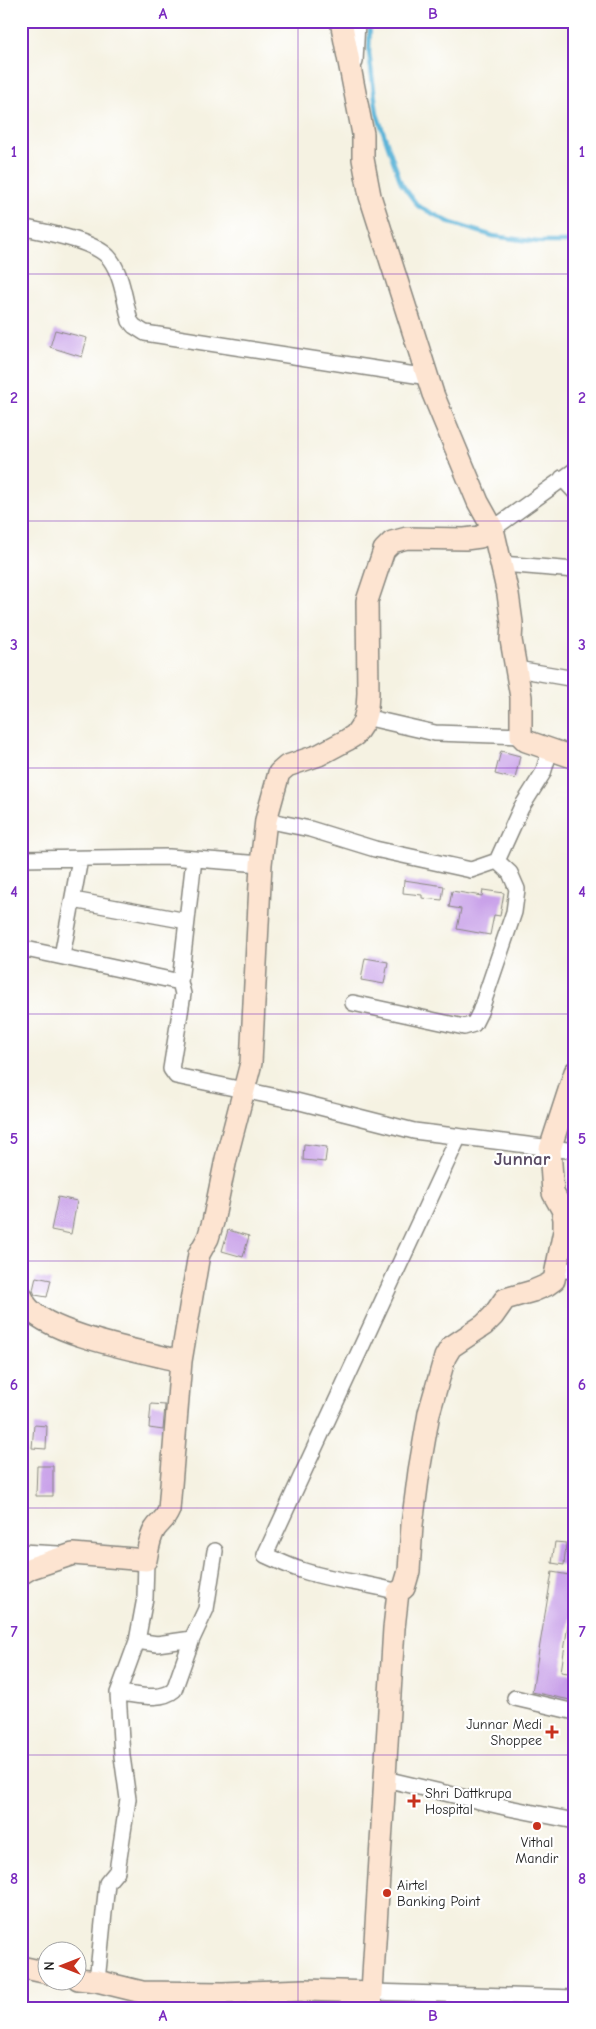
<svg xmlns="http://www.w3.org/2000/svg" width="596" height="2029" font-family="'Comic Neue',sans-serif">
<rect width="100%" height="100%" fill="#fff"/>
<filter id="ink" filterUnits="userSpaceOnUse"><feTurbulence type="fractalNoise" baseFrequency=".02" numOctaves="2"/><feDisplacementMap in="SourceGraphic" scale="10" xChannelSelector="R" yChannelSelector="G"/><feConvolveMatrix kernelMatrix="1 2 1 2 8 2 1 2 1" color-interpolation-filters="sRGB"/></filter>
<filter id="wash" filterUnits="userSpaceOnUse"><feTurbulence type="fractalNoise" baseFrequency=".0096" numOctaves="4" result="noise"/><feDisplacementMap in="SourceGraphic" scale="20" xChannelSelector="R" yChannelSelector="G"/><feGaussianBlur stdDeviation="1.12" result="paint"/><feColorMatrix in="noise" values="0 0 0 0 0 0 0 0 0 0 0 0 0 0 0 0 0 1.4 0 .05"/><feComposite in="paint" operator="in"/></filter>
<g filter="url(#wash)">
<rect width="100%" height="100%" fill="#f5f2e2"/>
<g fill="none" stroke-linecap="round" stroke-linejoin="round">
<!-- stream -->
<path stroke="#5bb4d8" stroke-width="4.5" d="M370,21L369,53L377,114L401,183L418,206L451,223L493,236L537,242H575"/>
</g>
<g id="blocks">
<!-- building -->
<path fill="#c9a2e9" d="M55,330L87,338L82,357L50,347Z
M501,751L520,756L515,779L495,774Z
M404,880L444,886L442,900L422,898V895L403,893Z
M483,890L504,893L500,916L494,915L490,935L457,929L461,909L449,907L452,891L482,896Z
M365,958L388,962L384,984L361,980Z
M304,1144L327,1147L325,1162L303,1160Z
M58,1197L77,1201L71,1234L51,1230Z
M228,1230L249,1236L243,1257L222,1251Z
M36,1277L51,1280L47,1297L35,1295L33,1290Z
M151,1404L165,1405L163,1430L149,1428Z
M34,1425L47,1426L46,1449L32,1448Z
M37,1466H53V1496H36Z
M555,1542L566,1543L564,1565L552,1563Z
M552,1572L575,1576L561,1672L575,1674V1701L532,1692Z"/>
</g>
</g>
<g filter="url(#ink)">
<use href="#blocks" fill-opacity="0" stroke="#88877f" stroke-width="1"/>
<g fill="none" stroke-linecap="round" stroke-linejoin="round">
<defs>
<path id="street" d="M355,62L357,21
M21,227C44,232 97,241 110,259C122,275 125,302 130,321L134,326L145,333L428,377
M562,478L575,492
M493,529L575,470
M501,564L575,570
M517,669L575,679
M365,717L435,733L521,736
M266,820L310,829L375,849L471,870L497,861L521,808L543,773L550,750
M21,859L169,857L261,864
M73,900L187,921
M21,948L180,982L183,994L171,1069L176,1076L296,1101L414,1131L575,1151
M62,956L80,859
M180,982L194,859
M353,1003L464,1027L474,1024L480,1012L514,912L517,889L510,873L497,861
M556,1269L575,1271
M21,1552L59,1554
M146,1560L145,1598L137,1641L118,1693C135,1694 160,1702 174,1690L192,1639L206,1609L215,1551
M398,1592C367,1583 335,1581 304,1571C291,1567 278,1561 265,1555L458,1138
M137,1641L157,1644L192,1639
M515,1698L575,1712
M385,1779L509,1808L575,1821
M97,1981L107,1883L117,1871L128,1799L122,1756L118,1693
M372,1992L575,1998"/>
<path id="secondary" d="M341,21L363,134V159L370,196L433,394L478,502L493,529L508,594L512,623L511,640L521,697V736L526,741L575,758
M21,1295C23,1298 24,1302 26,1305C47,1335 145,1352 181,1361
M21,1574L31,1568L73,1554L146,1560C148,1550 149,1538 155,1529C160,1521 164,1522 169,1510L181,1361L199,1254L208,1238L213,1222L226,1159L251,1063L261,864L266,820L279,773L287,766L319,755L347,740L355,735L363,723L367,709L368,693L367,601L384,550L392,542L407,538L465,539L480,537L493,529
M21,1967L48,1973
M78,1979L97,1981L142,1992L223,1993L305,1990L372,1992
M371,2008L394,1628L398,1592L404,1588L409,1571L412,1525L419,1471L429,1413L445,1357L451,1347L484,1325L493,1316L505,1299L533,1291L547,1285L554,1280L564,1231V1219L562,1209L553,1193L550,1149L575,1072"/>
</defs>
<!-- street casing -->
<use href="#street" stroke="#88877f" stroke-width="18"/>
<!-- secondary casing -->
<use href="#secondary" stroke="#88877f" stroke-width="24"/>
<!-- street -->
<use href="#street" stroke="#fff" stroke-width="15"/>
<!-- secondary -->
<use href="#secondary" stroke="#fde4d1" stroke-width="21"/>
</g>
</g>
<!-- grid -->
<path fill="none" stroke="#7b2cbf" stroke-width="1" stroke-opacity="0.55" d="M298,21V2008M21,274H575M21,521H575M21,768H575M21,1014H575M21,1261H575M21,1508H575M21,1755H575"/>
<!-- markers -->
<g fill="#c8321e" stroke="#fff" stroke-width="2">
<path d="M549.5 1724.5h5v5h5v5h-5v5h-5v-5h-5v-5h5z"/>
<path d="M411.5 1793.5h5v5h5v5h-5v5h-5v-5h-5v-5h5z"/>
<circle cx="537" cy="1826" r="5"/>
<circle cx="387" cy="1893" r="5"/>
</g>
<g text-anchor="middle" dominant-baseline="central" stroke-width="4.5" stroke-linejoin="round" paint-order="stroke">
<!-- poi labels -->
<g font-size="14" fill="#1c1c1c" stroke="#fff" text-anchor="start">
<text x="542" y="1724" text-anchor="end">Junnar Medi<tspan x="542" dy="16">Shoppee</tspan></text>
<text x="425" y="1793">Shri Dattkrupa<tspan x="425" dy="16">Hospital</tspan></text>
<text x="537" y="1842" text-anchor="middle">Vithal<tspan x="537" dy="16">Mandir</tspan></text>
<text x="397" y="1885">Airtel<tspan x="397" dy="16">Banking Point</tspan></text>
</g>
<!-- district labels -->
<g font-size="19" font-weight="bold" fill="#594b64" stroke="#fff">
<text x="522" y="1159">Junnar</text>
</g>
</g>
<!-- margin -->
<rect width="596" height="2029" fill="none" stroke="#fff" stroke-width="55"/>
<!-- north arrow -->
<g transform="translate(62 1966) rotate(270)"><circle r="24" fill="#ffffff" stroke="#a4a4a4"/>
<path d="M0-4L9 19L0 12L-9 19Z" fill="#c8321e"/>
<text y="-8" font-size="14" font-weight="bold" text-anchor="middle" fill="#1c1c1c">N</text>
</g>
<rect x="28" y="28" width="540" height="1974" fill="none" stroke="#7b2cbf" stroke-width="2"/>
<g font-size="16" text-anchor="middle" font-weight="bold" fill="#7b2cbf">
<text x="163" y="19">A</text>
<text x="433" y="19">B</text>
<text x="14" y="157">1</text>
<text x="582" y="157">1</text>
<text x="14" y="403">2</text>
<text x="582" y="403">2</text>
<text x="14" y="650">3</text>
<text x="582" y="650">3</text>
<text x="14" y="897">4</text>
<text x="582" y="897">4</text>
<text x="14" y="1144">5</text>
<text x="582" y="1144">5</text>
<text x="14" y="1390">6</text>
<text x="582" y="1390">6</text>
<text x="14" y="1637">7</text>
<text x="582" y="1637">7</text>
<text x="14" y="1884">8</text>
<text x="582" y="1884">8</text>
<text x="163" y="2021">A</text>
<text x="433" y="2021">B</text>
</g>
</svg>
